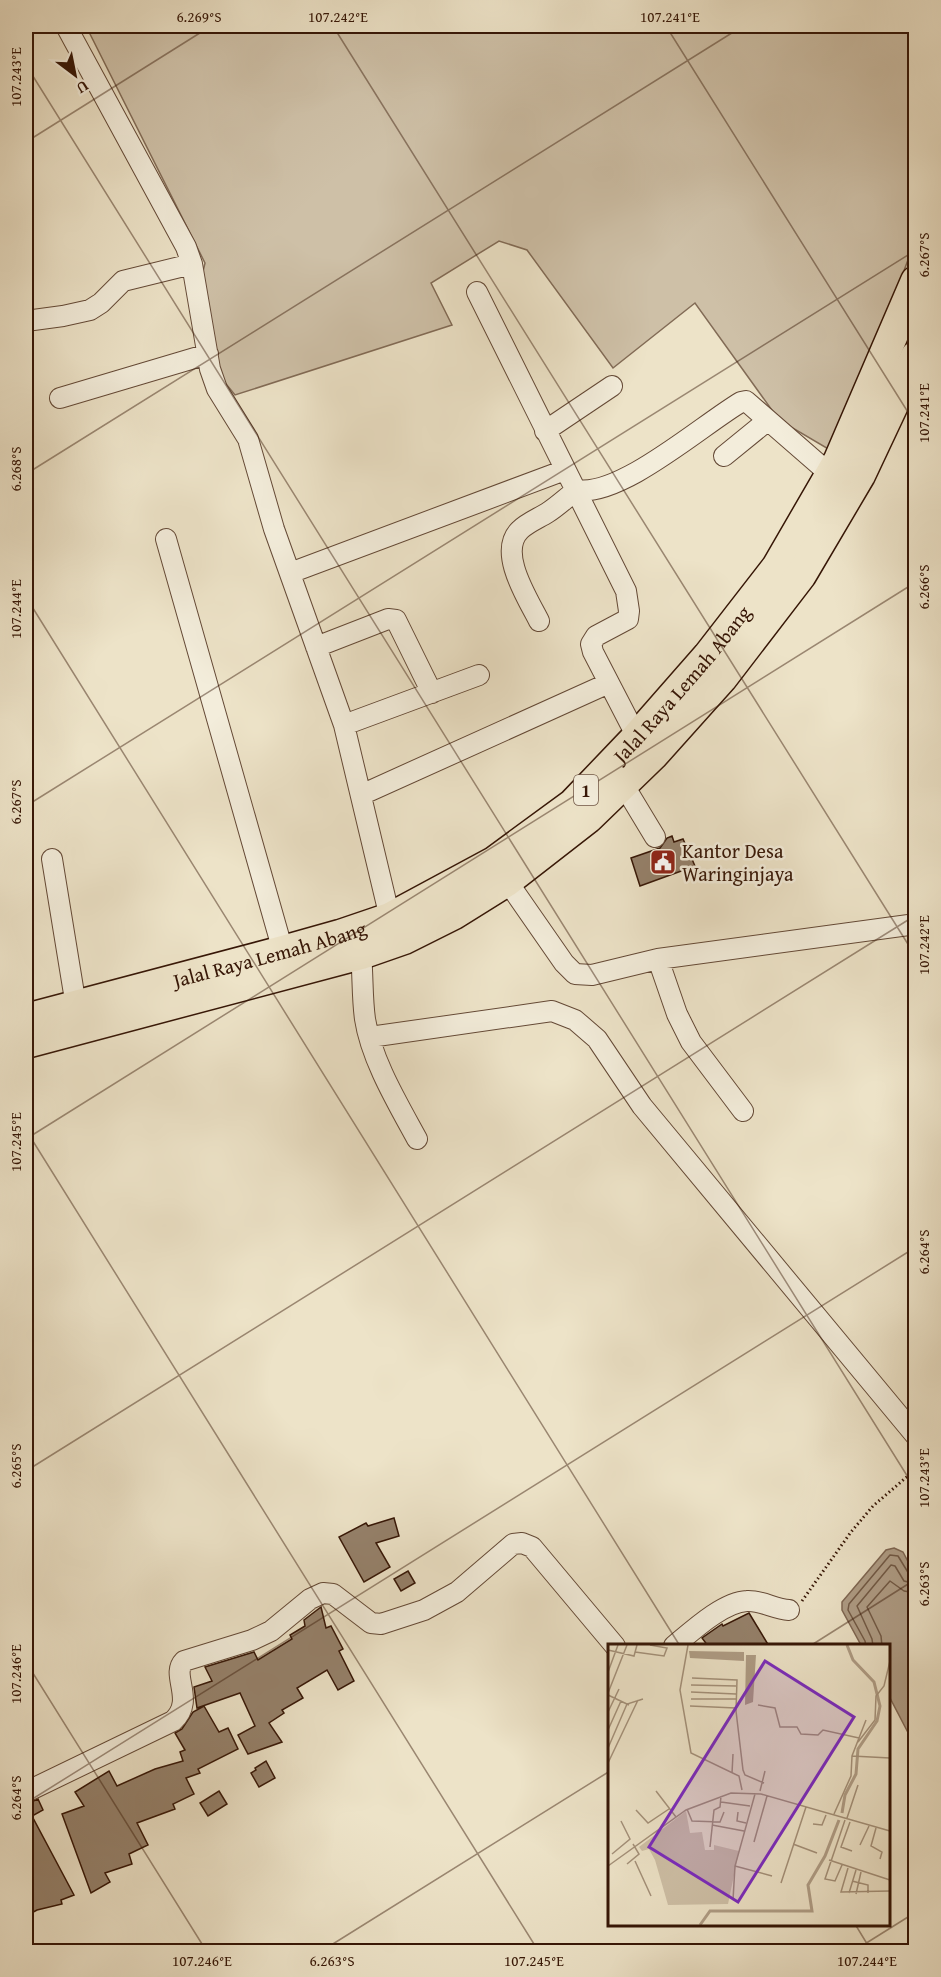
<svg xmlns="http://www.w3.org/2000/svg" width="941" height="1977" font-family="'Gentium Book Plus',serif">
<rect width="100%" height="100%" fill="#ede3c8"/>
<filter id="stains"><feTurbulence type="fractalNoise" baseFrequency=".00333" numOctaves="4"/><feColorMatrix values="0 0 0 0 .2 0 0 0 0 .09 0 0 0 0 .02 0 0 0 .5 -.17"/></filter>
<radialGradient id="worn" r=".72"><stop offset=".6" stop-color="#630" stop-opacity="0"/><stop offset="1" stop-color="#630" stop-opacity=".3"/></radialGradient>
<!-- green -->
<path fill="#cec0a7" stroke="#826b56" stroke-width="1.5" d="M86,26H915V241L846,427L830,450L779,420L695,303L613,368L527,250L499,241L431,283L452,325L235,395L214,369L199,288L205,263Z"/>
<!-- water -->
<path fill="#af9d86" stroke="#7f6753" stroke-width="1.5" d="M894,1548L903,1552L915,1575V1746L889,1696L888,1646L861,1645L842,1610V1602L886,1550Z"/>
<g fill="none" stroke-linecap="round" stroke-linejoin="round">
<!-- shore -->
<path stroke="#725a46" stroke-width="1.5" d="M866,1646L865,1641L848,1610L849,1604L890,1555L898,1556L909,1574L916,1577
M873,1646L872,1639L857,1606L891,1565L895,1566L904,1581L916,1584
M882,1646L881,1636L867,1607L890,1581L904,1591L916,1593"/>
</g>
<!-- building -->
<path fill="#95816b" stroke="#361606" stroke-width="1.5" d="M672,836L674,842L683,839L695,866L640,886L631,858L660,848L667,838Z
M394,1518L399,1536L376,1543L390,1567L364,1582L339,1537L366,1523L368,1526Z
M408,1571L415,1583L401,1591L394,1579Z
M321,1607L326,1628L331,1626L343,1649L339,1651L354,1681L338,1690L327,1670L297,1688L303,1698L282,1710L284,1713L269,1723L282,1742L248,1754L238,1735L255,1726L240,1693L197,1708L194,1687L212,1681L205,1667L254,1652L258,1660L292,1639L290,1635L305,1626L304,1620Z
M749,1613L769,1646H708L702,1638L722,1624L723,1626Z
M204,1706L219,1732L228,1728L238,1749L198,1769L200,1773L186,1778L194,1794L173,1804L175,1809L137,1823L148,1845L129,1854L132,1864L105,1873L110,1882L91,1893L62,1814L84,1806L75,1792L109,1771L117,1786L155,1769L183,1761L180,1752L185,1750L175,1733L182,1729L193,1712Z
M266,1761L275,1778L259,1787L251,1773L256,1770L255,1768Z
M219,1791L227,1804L208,1816L200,1803Z
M38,1799L43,1810L32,1816L74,1895L61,1900L62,1904L37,1910L26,1916V1804Z"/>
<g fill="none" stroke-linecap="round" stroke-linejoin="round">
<defs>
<path id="minor" d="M66,26L186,247L192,264L210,369L217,389L248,439L274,529L344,725L390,918
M477,292L626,591L629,611L628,619L596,636L591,644L593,652L637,737
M26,321L63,316L90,310L101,303L123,281L192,264
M60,398L208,354
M545,431L612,386
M724,456L767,421
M166,539L283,951
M290,573L565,470
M539,621C528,599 497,552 520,530C527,523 539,518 547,513C558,506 567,497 577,490C621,497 702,425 741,402L746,401L831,475
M316,647L388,619L396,620L432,693
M344,725L479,675
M623,784L655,837
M361,795L609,683
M52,859L76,1006
M507,881L564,963L575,974L592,975L658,959L916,924
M361,954C363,975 362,998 365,1019C371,1059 398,1104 417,1139
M658,959L677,1014L691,1042L743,1111
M370,1037L552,1011L575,1020L597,1039L642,1106L916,1436
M674,1646C692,1631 723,1602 747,1601C760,1600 775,1609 789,1610
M26,1792L173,1721C196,1700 170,1675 184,1661L252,1640L271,1631L310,1599L323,1593L333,1594L371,1623L381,1624L424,1610L457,1592L513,1544L522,1543L532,1547L615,1646"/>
<g id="highway">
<path id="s1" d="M26,1019L283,951L340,935L390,918L494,862L573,804L637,737L708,656L777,567L839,460L916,281"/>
<path d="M26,1043L361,954L404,939L454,914L507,881L588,818L653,755L722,678L801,575L860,475L916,356"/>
</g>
</defs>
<!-- minor casing -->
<use href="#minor" stroke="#644936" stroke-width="22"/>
<!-- highway casing -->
<use href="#highway" stroke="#361606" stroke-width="33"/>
<!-- path -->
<path stroke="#361606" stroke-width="3" stroke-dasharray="1.5 3" stroke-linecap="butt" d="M802,1601L851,1532L873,1506L916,1469"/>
<!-- minor -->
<use href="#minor" stroke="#f3eddb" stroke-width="20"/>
<!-- highway -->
<use href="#highway" stroke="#ede3c8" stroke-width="30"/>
</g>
<!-- ticks -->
<path fill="none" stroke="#361606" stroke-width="1.5" stroke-opacity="0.45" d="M333,26L916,957M666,26L916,425M26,65L916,1490M26,142L211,26M26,474L743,26M26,597L680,1646M26,806L916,250M26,1130L539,1952M26,1139L916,582M26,1471L916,915M810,1646L916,1579M26,1662L207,1952M26,1803L916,1247M855,1924L872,1952M320,1952L610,1771M852,1952L916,1912"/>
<!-- icons -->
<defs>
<symbol id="civic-square" viewBox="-11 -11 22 22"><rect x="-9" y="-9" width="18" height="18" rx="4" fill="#8f2418" stroke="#f3eddb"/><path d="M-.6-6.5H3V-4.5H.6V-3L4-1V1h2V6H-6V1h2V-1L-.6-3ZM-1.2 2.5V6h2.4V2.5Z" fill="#fff"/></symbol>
</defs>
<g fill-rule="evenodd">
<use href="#civic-square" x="648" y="847" width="30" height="30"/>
</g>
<g text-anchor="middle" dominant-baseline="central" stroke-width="5" stroke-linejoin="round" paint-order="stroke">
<!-- shield labels -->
<rect fill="#f3eddb" stroke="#6f5646" stroke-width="1.5" x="574" y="775" width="24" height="30" rx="4.5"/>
<g font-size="18" font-weight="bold" fill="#361606">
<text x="586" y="790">1</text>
</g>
<!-- street labels -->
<g font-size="20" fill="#361606" stroke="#f3eddb">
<text stroke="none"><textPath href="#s1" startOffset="756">Jalal Raya Lemah Abang</textPath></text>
<text stroke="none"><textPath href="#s1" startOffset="252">Jalal Raya Lemah Abang</textPath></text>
</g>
<!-- poi labels -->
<g font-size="20" fill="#361606" stroke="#f3eddb" text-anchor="start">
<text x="682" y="850">Kantor Desa<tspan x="682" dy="23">Waringinjaya</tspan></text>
</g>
</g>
<!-- overview -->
<g transform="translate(608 1644)">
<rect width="282" height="282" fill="#ede3c8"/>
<path d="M78,167L82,189L94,188L97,206H106V201L131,207L120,260L60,261L47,216L41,205L34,207L31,203Z" fill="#cec0a7"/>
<path d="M81,7L136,8V17L82,14ZM138,11H148L145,58L137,61Z" fill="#af9d86"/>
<path fill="none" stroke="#af9d86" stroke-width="3" d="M234,169L237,151L248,130L250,105L269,77L272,62L266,38L245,16L239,1M92,281L102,267H204L200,241L217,212L231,176"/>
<path fill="none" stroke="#a4917a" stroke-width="1.5" d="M80,1L72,46L83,109L131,132L134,146M0,6L26,12L29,1M27,8L56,12L59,4L42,1M0,28L10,1M84,34L129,36L128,67L135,126L137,131L156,139M83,41L128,42M83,48L128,50M0,49L19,1M0,51L21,61M83,55H128M150,61L167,64L172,83H189L193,90L210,91L215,86L251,94M82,62L128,64M0,68L11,45M0,86L13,57M250,98L267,76L268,52L276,42L282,17M0,104L19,60L35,55M244,112L282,114M0,119L30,56M124,129L125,110M48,147L68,173M152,147L157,127M113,158L142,162M79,165L84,177L112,178L116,168M28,166L40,179L61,165M130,168L129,177L138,179M226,170L243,132L244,112L258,76M239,174L250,141M242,178L233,203L244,207M205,180L214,181L218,171M104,181L136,187M268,184L263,202L274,208L272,215M146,198L159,152M185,200L209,209M252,201L261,182M102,203L106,166L112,163L113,152M4,210L22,195L13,177M221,216L282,236M27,217L43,252M19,220L31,210L25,200M234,221L227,237L217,235L237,176M0,222L78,166L123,149L153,150L282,187M127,222L164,232M240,224L233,248L282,247M244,237L260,241V249M173,239L198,163M241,249L248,226M248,250L253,228M125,256L127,222L147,150"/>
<path fill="#7b2cbf" fill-opacity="0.15" stroke="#7b2cbf" stroke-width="3" d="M157,17L246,73L130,258L41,203Z"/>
<rect width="282" height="282" fill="none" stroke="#361606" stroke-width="3"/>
</g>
<!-- margin -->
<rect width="941" height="1977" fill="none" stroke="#ede3c8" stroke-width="66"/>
<!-- north arrow -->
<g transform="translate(75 75) rotate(148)" stroke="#f3eddb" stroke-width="4.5" paint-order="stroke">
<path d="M0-4.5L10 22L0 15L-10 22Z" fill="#361606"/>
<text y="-9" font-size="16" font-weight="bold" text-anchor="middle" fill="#361606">U</text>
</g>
<rect x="33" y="33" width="875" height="1911" fill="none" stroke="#361606" stroke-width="2"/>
<g font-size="15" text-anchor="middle" fill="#361606">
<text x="199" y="22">6.269°S</text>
<text x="338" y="22">107.242°E</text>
<text x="670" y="22">107.241°E</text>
<text transform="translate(16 77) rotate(-90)" y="5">107.243°E</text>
<text transform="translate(924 255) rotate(-90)" y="5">6.267°S</text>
<text transform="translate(924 413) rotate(-90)" y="5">107.241°E</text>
<text transform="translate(16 469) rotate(-90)" y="5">6.268°S</text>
<text transform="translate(924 587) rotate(-90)" y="5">6.266°S</text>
<text transform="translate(16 609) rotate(-90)" y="5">107.244°E</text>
<text transform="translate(16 802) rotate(-90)" y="5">6.267°S</text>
<text transform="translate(924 945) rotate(-90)" y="5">107.242°E</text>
<text transform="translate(16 1142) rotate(-90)" y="5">107.245°E</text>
<text transform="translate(924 1252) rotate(-90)" y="5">6.264°S</text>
<text transform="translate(16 1466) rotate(-90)" y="5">6.265°S</text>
<text transform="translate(924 1478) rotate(-90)" y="5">107.243°E</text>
<text transform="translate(924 1584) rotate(-90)" y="5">6.263°S</text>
<text transform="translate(16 1674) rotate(-90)" y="5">107.246°E</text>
<text transform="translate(16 1798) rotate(-90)" y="5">6.264°S</text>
<text x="202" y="1966">107.246°E</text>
<text x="332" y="1966">6.263°S</text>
<text x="534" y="1966">107.245°E</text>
<text x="867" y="1966">107.244°E</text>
</g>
<rect width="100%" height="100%" filter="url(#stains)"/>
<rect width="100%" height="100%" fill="url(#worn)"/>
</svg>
